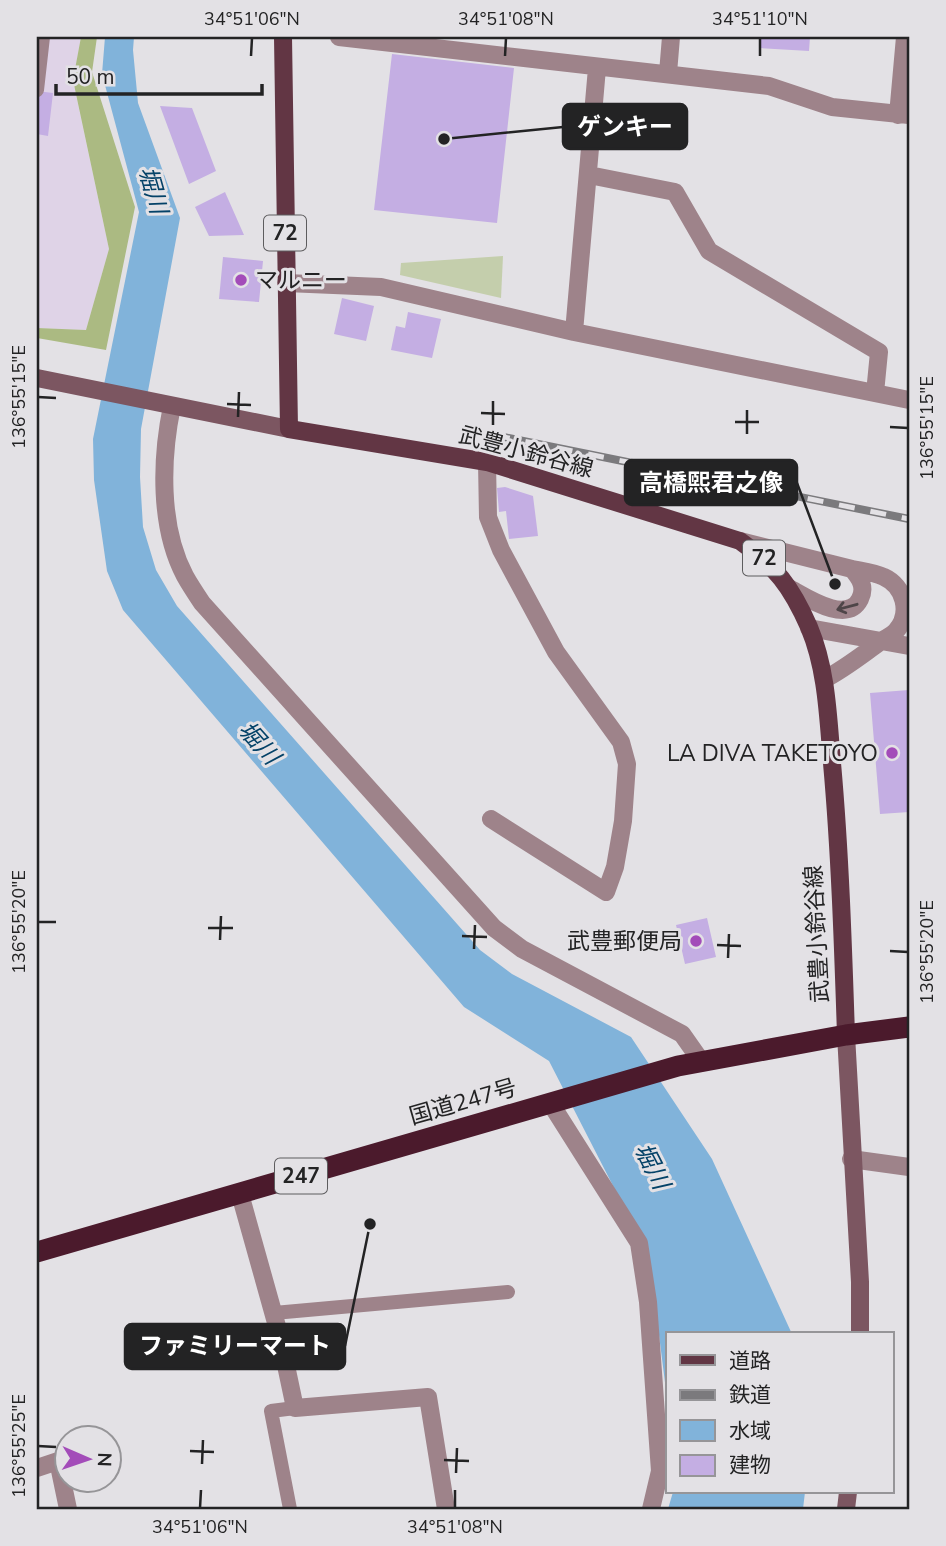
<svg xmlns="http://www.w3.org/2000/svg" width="946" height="1546" font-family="'Nunito Sans','Noto Sans JP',sans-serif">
<rect width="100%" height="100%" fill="#e3e1e5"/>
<!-- industrial -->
<path fill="#dfd3e7" d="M37,37H81L73,81L109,249L86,330L37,328Z"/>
<!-- green -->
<path fill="#c4ceac" d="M503,256L501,298L400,275L401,263Z"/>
<!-- forest -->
<path fill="#abba82" d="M81,37H97L92,72L135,207L106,350L37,338V328L86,330L109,249L73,80Z"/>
<!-- water -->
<path fill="#81b3da" d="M105,37H134L133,50L138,103L180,218L141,429L140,477L143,527L156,570L177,606L480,950L512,974L631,1037L712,1159L792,1334H668V1406L649,1256L549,1061L464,1007L123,610L107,571L94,480L93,439L139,212L102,74Z
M673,1492H805L803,1509H668Z"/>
<!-- building -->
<path fill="#c4aee3" d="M760,37H810L809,51L759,48Z
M392,54L514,68L497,223L374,210Z
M37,91L53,93L48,136L37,134Z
M160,106L192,108L216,171L189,184Z
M225,192L244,235L209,236L195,207Z
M223,257L263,261L259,302L219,299Z
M342,298L374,306L366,341L334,334Z
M408,312L441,319L432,358L391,350L396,326L405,328Z
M505,487L533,496L538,536L509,539L506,511L499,512L497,488Z
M909,690V812L880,814L870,693Z
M707,918L716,957L685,964L676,925Z"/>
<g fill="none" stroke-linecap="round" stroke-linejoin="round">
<!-- lane -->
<path stroke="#9e838a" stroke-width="14" d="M37,90L43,37
M274,1313L508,1292
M290,1509L271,1411L295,1408"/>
<!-- street -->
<path stroke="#9e838a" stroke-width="18" d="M339,37L769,86L832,107L909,115
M668,73L671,37
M898,115L905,37
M589,175L675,192L709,251L879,352L875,393
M286,283L381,287L574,332L909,400
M574,332L597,68
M172,406C161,459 159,527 185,576C190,585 196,594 202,603L494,928L522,949L682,1034L701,1061
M487,462L488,517L501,550L556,652L621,742L627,764L623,821L615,867L606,892L491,819
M740,541L852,569C860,578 866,587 860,599C847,625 806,597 789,588
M809,628L909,646
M825,679C846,668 863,654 883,640C888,637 893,635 896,631C912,613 904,586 884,577C874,572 862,571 852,569
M551,1104L639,1243L648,1302L660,1471L651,1509
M851,1159L909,1167
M240,1194L280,1337L295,1408L428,1397L446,1509
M37,1468L58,1461L68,1509"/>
<!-- secondary -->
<path stroke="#7c5661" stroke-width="18" d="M37,378L289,429
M846,1035L860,1282V1334
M846,1509L848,1492"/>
<!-- primary -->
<path stroke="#623644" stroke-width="18" d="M283,37L289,429L487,462L740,541C776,567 791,586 809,627C827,670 828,717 832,763C840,853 843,944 846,1035"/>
<!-- highway -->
<path stroke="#4b1a2c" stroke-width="21" d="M37,1252L678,1066L846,1035L909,1027"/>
<defs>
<path id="rail" d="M494,435L909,519"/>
</defs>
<!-- rail casing -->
<use href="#rail" stroke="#7b7a7d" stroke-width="8"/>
<!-- rail -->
<use href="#rail" stroke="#e3e1e5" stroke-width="5" stroke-dasharray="16" stroke-linecap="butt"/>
</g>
<!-- one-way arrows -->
<defs><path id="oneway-shaft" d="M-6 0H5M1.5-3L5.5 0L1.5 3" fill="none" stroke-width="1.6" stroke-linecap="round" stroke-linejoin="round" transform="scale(1.75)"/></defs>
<use stroke="#4e4548" href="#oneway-shaft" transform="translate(847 607) rotate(165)"/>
<!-- ticks -->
<path fill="none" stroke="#232324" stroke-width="2.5" d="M251,56L252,38M505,56L506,38M760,56V38M38,397L56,398M227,404L251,405M481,413L505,414M238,417L239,392M735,422H759M493,425V401M890,427L908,428M747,434V410M38,922H56M208,928H233M462,936L487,937M220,940L221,916M717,945L741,946M474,949L475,925M890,951L908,952M728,958L729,934M38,1446L56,1447M190,1451L214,1452M444,1460L469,1461M202,1464L203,1440M456,1473L457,1448M200,1508L201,1490M455,1508V1490"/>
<!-- markers -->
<g fill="#a34cb9" stroke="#e3e1e5" stroke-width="2.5">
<circle cx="241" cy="280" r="7"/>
<circle cx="892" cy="753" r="7"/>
<circle cx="696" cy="941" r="7"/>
</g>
<g text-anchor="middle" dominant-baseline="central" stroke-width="6" stroke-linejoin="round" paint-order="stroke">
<!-- shield labels -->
<g fill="#e3e1e5" stroke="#5d5c5e" stroke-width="2">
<rect x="264" y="215.5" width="42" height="35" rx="5"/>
<rect x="743" y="540.5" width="42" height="35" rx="5"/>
<rect x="275" y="1158.5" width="52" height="35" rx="5"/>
</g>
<g font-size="21" font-weight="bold" fill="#232324">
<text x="285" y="233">72</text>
<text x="764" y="558">72</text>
<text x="301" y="1176">247</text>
</g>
<!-- poi labels -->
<g font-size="23" fill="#232324" stroke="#e3e1e5" text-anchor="end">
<text x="255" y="280" text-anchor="start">マルニー</text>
<text x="878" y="753">LA DIVA TAKETOYO</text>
<text x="682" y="941">武豊郵便局</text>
</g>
<!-- street labels -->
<g font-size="23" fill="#232324" stroke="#e3e1e5">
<text transform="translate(526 452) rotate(15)">武豊小鈴谷線</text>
<text transform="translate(817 934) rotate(-93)">武豊小鈴谷線</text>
<text transform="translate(463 1102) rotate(-16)">国道247号</text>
</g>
<!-- water labels -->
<g font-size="24" font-style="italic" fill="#044268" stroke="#e3e1e5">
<text transform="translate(153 190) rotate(74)">堀川</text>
<text transform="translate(259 743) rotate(48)">堀川</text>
<text transform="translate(652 1166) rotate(63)">堀川</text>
</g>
</g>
<!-- callouts -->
<path fill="none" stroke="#232324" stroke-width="2.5" d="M444 139L563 127M835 584L797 483M370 1224L345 1346"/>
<g fill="#232324" stroke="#e3e1e5" stroke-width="2.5">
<circle cx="444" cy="139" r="7"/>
<circle cx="835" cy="584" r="7"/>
<circle cx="370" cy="1224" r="7"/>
</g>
<g fill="#232324" stroke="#232324" stroke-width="2.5">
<rect x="563" y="104" width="124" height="45" rx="7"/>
<rect x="625" y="460" width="172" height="45" rx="7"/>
<rect x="125" y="1324" width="220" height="45" rx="7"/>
</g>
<g font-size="24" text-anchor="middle" font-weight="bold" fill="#fff">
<text x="625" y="135">ゲンキー</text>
<text x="711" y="491">高橋煕君之像</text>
<text x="235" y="1354">ファミリーマート</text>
</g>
<!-- border -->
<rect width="946" height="1546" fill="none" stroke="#e3e1e5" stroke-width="77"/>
<!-- legend -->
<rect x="666" y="1332" width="228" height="161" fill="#e3e1e5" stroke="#969598" stroke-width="2"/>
<rect x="680" y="1355" width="35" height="10" fill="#623644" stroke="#969598" stroke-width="2"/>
<text x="729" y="1368" font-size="21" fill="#232324">道路</text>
<rect x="680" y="1390" width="35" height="10" fill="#7b7a7d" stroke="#969598" stroke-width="2"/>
<text x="729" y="1402" font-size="21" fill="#232324">鉄道</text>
<rect x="680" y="1420" width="35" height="21" fill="#81b3da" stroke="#969598" stroke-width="2"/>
<text x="729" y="1438" font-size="21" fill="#232324">水域</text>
<rect x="680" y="1455" width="35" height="21" fill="#c4aee3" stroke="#969598" stroke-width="2"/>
<text x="729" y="1472" font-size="21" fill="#232324">建物</text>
<!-- north arrow -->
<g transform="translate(88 1459) rotate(92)"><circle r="33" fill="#e3e1e5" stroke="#969598" stroke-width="2"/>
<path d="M0-5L12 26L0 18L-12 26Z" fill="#a34cb9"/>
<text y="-10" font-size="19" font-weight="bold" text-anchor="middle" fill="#232324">N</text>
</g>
<!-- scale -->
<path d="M56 84v10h206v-10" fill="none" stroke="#232324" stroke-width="3.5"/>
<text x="66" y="84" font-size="21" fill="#232324" stroke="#e3e1e5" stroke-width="5" paint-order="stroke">50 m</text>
<rect x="38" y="38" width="870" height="1470" fill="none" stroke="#232324" stroke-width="2.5"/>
<g font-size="18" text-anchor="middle" fill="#232324">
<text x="252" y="25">34°51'06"N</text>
<text x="506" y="25">34°51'08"N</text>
<text x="760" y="25">34°51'10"N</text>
<text transform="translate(19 397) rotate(-90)" y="6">136°55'15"E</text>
<text transform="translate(927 428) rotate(-90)" y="6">136°55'15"E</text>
<text transform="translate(19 922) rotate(-90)" y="6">136°55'20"E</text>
<text transform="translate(927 952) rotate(-90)" y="6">136°55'20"E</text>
<text transform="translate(19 1446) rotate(-90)" y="6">136°55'25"E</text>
<text x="200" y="1533">34°51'06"N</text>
<text x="455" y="1533">34°51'08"N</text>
</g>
</svg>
